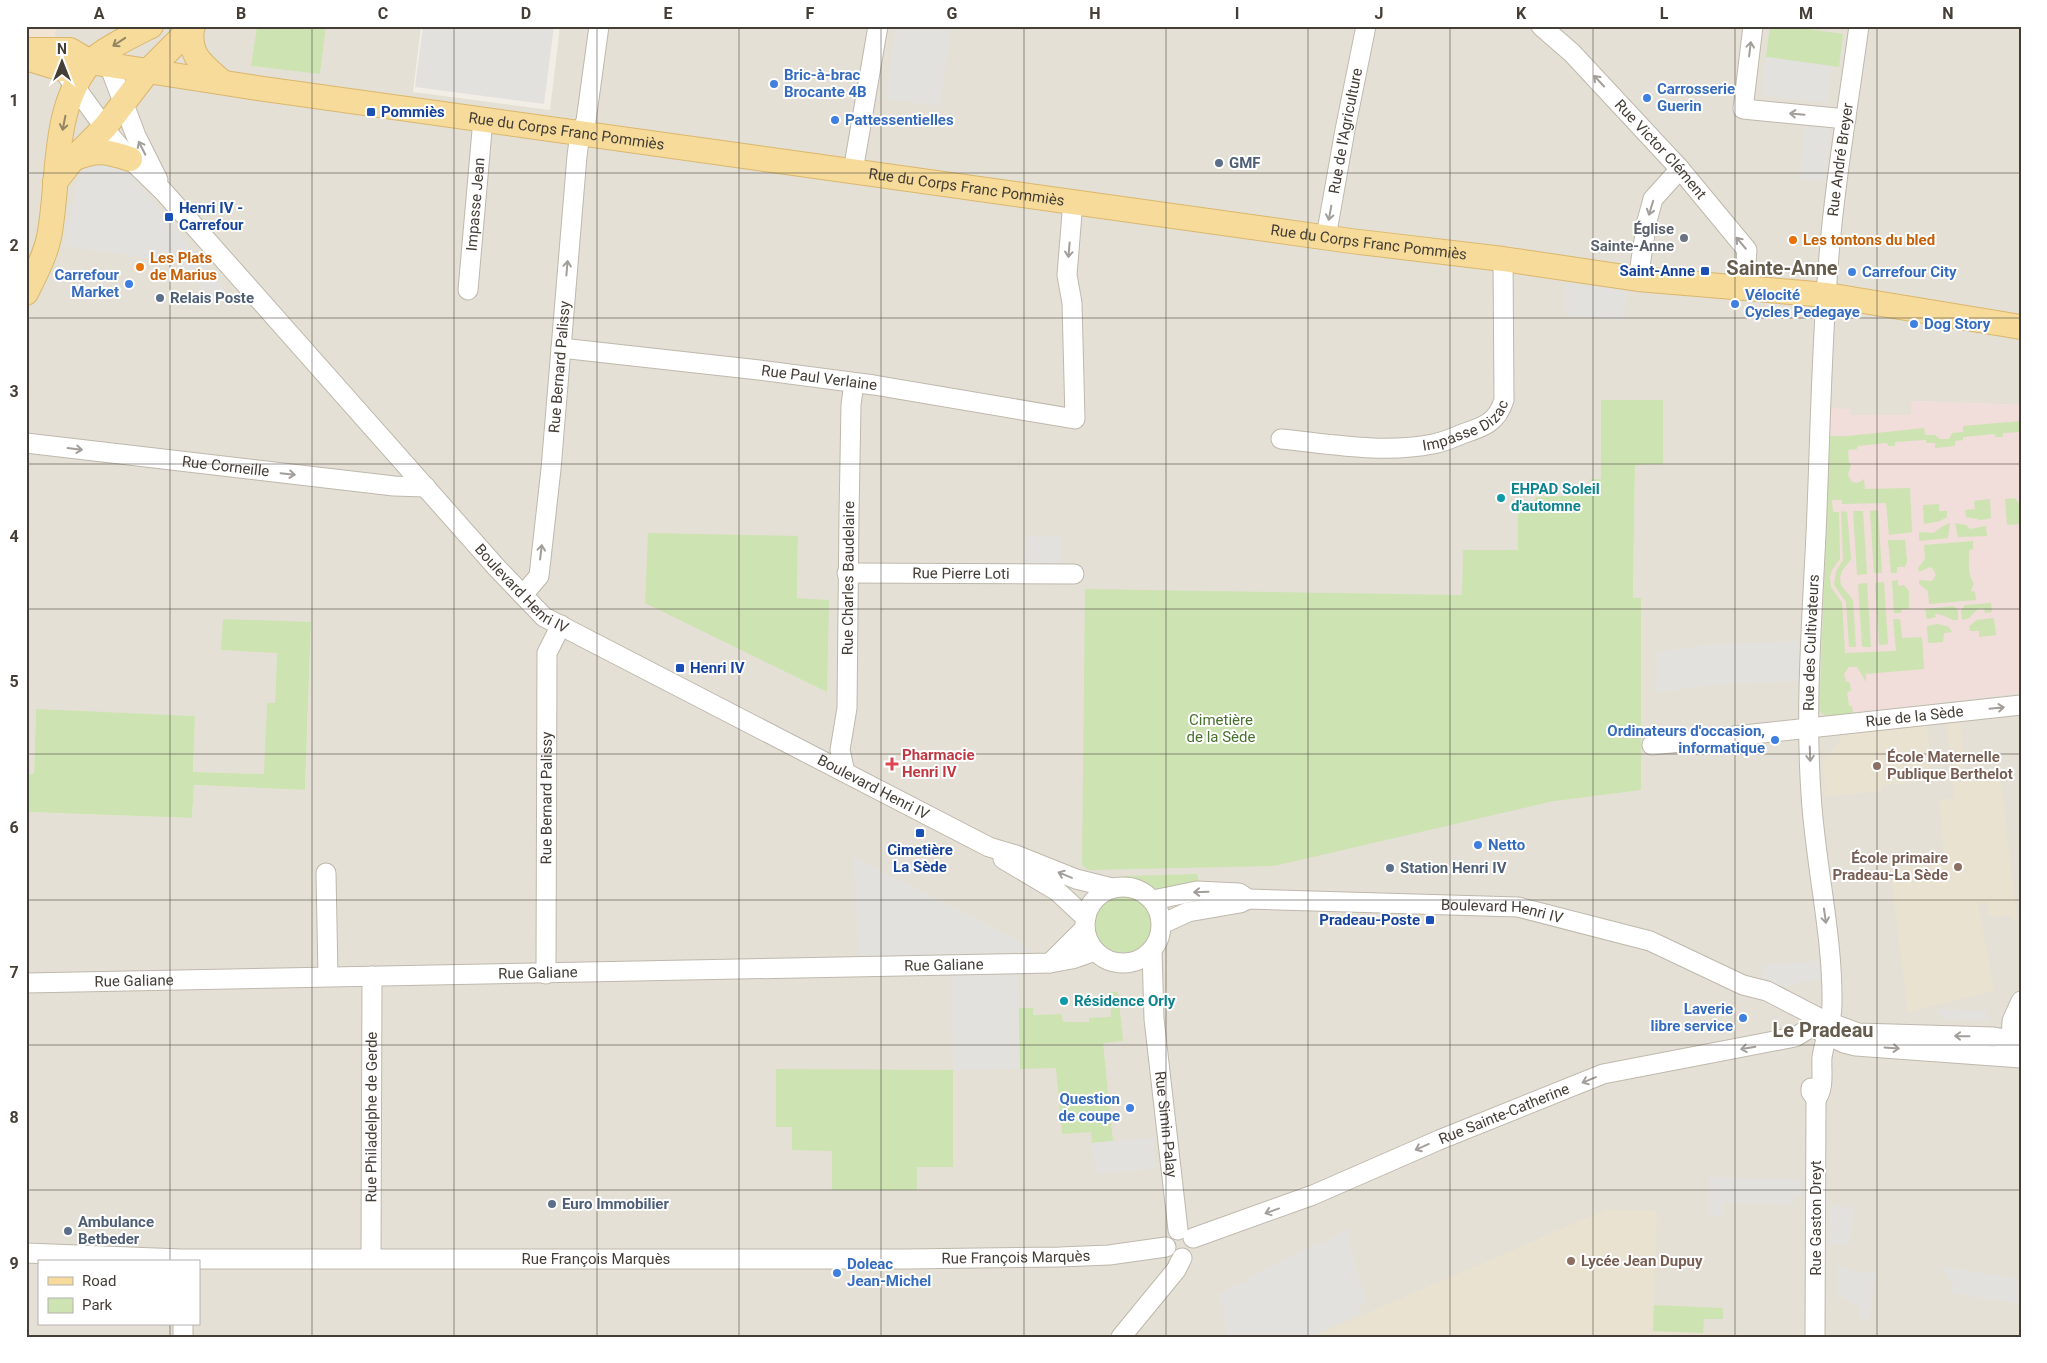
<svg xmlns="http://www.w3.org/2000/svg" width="2047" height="1363" font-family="Roboto,sans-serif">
<rect width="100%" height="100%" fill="#f2eee6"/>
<!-- residential -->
<path fill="#e5e0d5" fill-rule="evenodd" d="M56,26H257L252,66L320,73L326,26H421L413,92L550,110L560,26H2021V405L1912,401L1911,415H1850L1831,408L1826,716L2021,693V1337H26V812L192,818L194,785L305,790L311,622L222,650L277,652L275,703H267L265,774L193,772L195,716L36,710L34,774H26V37L54,40ZM1663,400L1635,465L1633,598L1464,550H1518L1523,513L1533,505L1536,497L1591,496L1601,479ZM798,536L797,599L829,600L646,603ZM776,1070L953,1167H917V1190L832,1150H792V1127H776ZM39,1262H199V1324H39Z"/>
<!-- commercial -->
<path fill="#f2e4d3" d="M26,26H56L54,40L26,37Z"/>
<!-- education -->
<path fill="#eae2d1" d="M1960,720L1965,778L2000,775L2017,920H2012L2011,915L1989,917L1987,902L1978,903L1994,991L1908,1012L1890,869L1945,861L1939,800L1954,798L1947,722Z
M1927,724L1932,780L1882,785V791L1825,796L1824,759L1841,741L1840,732Z
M1608,1209L1657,1211L1653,1331L1803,1337H1312Z"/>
<!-- medical -->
<path fill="#f1ddda" d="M1912,401L2021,405V693L1826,716L1819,711L1830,408L1850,409V415H1911Z"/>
<!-- green -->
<path fill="#cde3b2" d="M257,26H326L320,74L251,66Z
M1770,26H1787L1843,34L1839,67L1766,57Z
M1601,400H1663V464L1635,465L1633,598H1641V790L1554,801L1274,866L1088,870L1082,865L1085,589L1462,595L1463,550H1518V514C1528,511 1532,505 1536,497L1591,495V479H1601Z
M2021,421V432L2003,433V437H1995V434L1963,437V440L1955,441V446L1935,448V443H1926V440L1895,442V446H1888L1887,443L1858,446L1857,449L1848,450L1849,463L1851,464L1848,475L1852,482L1858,483L1864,479L1865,489L1910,488L1912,532L1889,535L1886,503L1842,504V500H1832L1833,512H1839L1840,559L1832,570L1830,577L1831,587L1842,603L1845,653L1896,651L1893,619H1900L1902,638L1922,637L1924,669L1866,674V682L1857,667H1849L1844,674L1846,681L1850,683L1851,691L1847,692L1849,706H1852L1853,713L1826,716L1819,711L1830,436H1848L1924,428L1925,435H1935L1940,439H1949L1952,433L1963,432V426Z
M2015,498L2021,506V524L2007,525L2005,499Z
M1990,499L1991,518L1981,520L1966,517L1965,510L1975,509L1974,501Z
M1939,504V511H1947V517L1940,521L1924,524L1923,505Z
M1878,510L1882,573H1874L1870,511Z
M1841,511L1847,512L1851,559L1842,571L1840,578L1841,585L1853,600L1856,647H1849L1846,602L1834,585L1836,571L1843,560Z
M1853,511H1863L1867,574L1857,575Z
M1950,523L1948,538L1919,541V532L1934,533L1941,527Z
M1955,523L1966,525L1970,529L1986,526L1987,536L1958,537Z
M648,533L798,536L797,598L829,600L827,692L645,603Z
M1888,540H1905L1907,561L1905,567H1897V573H1891Z
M1973,541V549L1969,550C1970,562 1966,572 1974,583L1971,591L1975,592L1976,600L1929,604L1928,591L1919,584V580L1932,581L1936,575L1933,569L1930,567L1919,572L1918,568L1925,559L1924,545Z
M1898,580V586L1904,585L1909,591V609H1902L1901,613H1894L1892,581Z
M1884,582L1888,644L1879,645L1875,583Z
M1867,583L1871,647H1862L1858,584Z
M1991,603L1992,612L1985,613L1984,609H1978L1969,618L1962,620L1961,611L1965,605Z
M1954,606L1958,610V620C1950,621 1944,613 1935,614L1936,617L1927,619L1925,609Z
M1994,618L1996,635L1979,637V631H1970L1969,626L1977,620Z
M223,619L311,622L305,790L194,785L192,818L26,812V774H34L36,709L195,716L193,772L264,774L267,703H275L277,653L221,650Z
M1938,624L1949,627L1952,632L1944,633L1943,642L1928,643L1927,626Z
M1197,874L1199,882L1156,891L1143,883L1124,879V876Z
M1094 925a31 31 0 1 1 62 0a31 31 0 1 1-62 0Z
M1110,992H1118L1123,1041L1103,1043L1113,1141L1092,1143L1091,1132L1062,1134L1056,1068L1020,1069L1018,1008H1033V1015L1062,1014L1063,1022H1089V1018L1111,1017Z
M776,1069L953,1070V1167H917V1190H832V1151L792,1150V1127H776Z
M1654,1305L1723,1308V1319H1704L1703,1333L1653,1331Z"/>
<!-- parking -->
<path fill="#e3e1de" d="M423,26H554L544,104L415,87Z
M896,26H951L940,106L886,99Z
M1766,57L1831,66L1827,103L1761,95Z
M1805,125L1831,128L1825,181L1800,179Z
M101,159L115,161L132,175L229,295L216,304L179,263L65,246L75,190L84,168Z
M1565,283L1627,290L1623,320L1565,316Z
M1025,535L1061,537L1060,571L1024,570Z
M1799,641V681L1734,683L1656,692L1657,651L1721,644Z
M853,857L1021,942L1029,952L859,957Z
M1824,960L1825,978L1781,987L1761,976L1765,965Z
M951,972H1018L1020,1069L953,1070Z
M1936,1009L1985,1010L1990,1021L1942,1019Z
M1153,1137L1156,1168L1096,1174L1092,1143Z
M1710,1177L1801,1179V1196L1794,1195V1204L1724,1203V1216H1709Z
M1830,1205L1855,1208L1848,1245L1830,1244Z
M1348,1228L1351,1251L1366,1302L1360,1304L1359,1307L1361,1314L1309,1337H1227L1222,1303L1218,1295L1233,1286L1246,1281L1253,1275L1315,1244L1317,1246L1324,1243Z
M1838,1264L1857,1273L1876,1270L1869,1320L1859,1318V1307L1838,1295Z
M1940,1267L2021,1279V1304L1951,1293L1952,1282Z"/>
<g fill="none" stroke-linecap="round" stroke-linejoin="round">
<defs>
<g id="minor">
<path id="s1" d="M1541,26L1572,53L1680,169L1747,250L1744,289"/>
<path d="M1753,26L1743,109L1846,119"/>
<path d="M109,65L136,136L158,180"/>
<path id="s2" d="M68,77L112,138L130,159L164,192L497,568L544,617L989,847L1016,855L1076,879L1112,888"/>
<path d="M853,171L878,26"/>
<path id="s3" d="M1326,237L1345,130L1366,26"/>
<path d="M1638,279L1647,221L1653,199L1680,169"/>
<path id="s4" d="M468,290L483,119"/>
<path id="s5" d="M561,348L759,370L874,385L1075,419L1072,303L1067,275L1073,201"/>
<path id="s6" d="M1281,439C1331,444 1383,454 1433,444C1443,442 1453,438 1462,434C1483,427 1497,423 1504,400L1503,259"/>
<path id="s7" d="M26,443L394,486L426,487"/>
<path id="s8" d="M847,573L1074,574"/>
<path id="s9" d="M523,595L539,576L551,469L577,156L580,133L586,121L599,26"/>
<path id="s10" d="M1652,745L2021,705"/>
<path id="s11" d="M845,772L840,750L847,708L849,516L851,405L854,383"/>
<path d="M1003,859L1057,891L1086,918"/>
<path d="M326,873L328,976"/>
<circle cx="1123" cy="925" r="38"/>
<path d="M1153,900L1197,891L1239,893L1245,897"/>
<path id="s12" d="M1162,924L1188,912L1240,903L1248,899L1518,907L1650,941L1743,985L1767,991L1823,1020L1858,1033L1994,1037L2021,1042"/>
<path id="s13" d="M1152,951L1154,1019L1178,1230"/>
<path d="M1050,963L1085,928"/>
<path id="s14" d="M546,974L547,653L561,625"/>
<path id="s15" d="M26,983L1050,963L1072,959L1095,951"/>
<path d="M1818,1030L1844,1043L1856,1046L2021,1058"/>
<path d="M2011,1040L2012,1021L2021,1001"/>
<path d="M1811,1088V1092L1816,1099L1815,1337"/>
<path id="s16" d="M1816,1099C1825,1088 1821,1071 1822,1057C1825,1039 1832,1023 1832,1004C1833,935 1815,863 1811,794C1805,707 1812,620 1816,534C1820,445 1821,356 1828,268C1834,187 1848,107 1859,26"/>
<path id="s17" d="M1193,1238L1313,1195L1439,1140L1603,1074L1795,1037L1823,1020"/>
<path id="s18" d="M26,1253L181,1259H907L1060,1257L1109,1255L1166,1247"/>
<path id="s19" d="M371,1257L372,976"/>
<path d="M183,1324V1337"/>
<path d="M1121,1337L1176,1270L1182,1258"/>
</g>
<g id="major">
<path d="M192,27C188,56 202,64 222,82"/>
<path d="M26,50H70L90,62"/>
<path id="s20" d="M26,58L62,69L90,62L257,88L1351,241L1503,259L1638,279L1827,295L2021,327"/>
<path d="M73,159C96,149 107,151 130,159"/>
<path d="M55,182L73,159L105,127L148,71L193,26"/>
<path d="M26,293C35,275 45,256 49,237C60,181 51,111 89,64C99,51 135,34 151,26"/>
</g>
</defs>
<!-- minor casing -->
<use href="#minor" stroke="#bfb8ac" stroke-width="21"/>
<!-- major casing -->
<use href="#major" stroke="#dab76c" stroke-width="26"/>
<!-- minor -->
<use href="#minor" stroke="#fff" stroke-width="19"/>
<!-- major -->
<use href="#major" stroke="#f6db9b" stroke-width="24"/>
</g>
<!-- one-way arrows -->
<defs><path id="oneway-shaft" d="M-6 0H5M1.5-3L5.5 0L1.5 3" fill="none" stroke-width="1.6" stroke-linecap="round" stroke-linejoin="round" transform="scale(1.25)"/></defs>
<g stroke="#948563">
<use href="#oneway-shaft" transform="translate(119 42) rotate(146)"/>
<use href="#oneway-shaft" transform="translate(64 123) rotate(101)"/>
</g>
<g stroke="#a29e9a">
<use href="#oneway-shaft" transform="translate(1750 49) rotate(-83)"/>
<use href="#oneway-shaft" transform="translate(1599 81) rotate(-133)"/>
<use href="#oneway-shaft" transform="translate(1797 114) rotate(-175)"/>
<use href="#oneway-shaft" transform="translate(142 148) rotate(-117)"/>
<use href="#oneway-shaft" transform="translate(1651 208) rotate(107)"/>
<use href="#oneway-shaft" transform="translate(1330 213) rotate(100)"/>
<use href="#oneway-shaft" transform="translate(1741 243) rotate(-130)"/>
<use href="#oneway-shaft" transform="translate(1069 250) rotate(95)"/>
<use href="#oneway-shaft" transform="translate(567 268) rotate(-85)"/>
<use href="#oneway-shaft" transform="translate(75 449) rotate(7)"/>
<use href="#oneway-shaft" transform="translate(288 474) rotate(6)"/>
<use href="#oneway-shaft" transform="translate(541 552) rotate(-83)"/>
<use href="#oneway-shaft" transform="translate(1997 708) rotate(-6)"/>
<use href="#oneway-shaft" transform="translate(1810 754) rotate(88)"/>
<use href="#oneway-shaft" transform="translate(1065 875) rotate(-158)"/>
<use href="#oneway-shaft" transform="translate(1201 892) rotate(178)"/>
<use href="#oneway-shaft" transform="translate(1825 916) rotate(82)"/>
<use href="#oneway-shaft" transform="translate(1962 1036) rotate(-179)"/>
<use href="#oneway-shaft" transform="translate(1748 1048) rotate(170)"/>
<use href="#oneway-shaft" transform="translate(1892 1048) rotate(4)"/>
<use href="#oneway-shaft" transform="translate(1589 1080) rotate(158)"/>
<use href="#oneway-shaft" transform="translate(1422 1147) rotate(156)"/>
<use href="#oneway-shaft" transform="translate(1272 1211) rotate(160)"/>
</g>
<!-- grid -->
<path fill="none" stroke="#443e36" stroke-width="1" stroke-opacity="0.55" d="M170,26V1262M312,26V1337M454,26V1337M597,26V1337M739,26V1337M881,26V1337M1024,26V1337M1166,26V1337M1308,26V1337M1450,26V1337M1593,26V1337M1735,26V1337M1877,26V1337M26,173H2021M26,318H2021M26,464H2021M26,609H2021M26,754H2021M26,900H2021M26,1045H2021M26,1190H2021M170,1324V1337"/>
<!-- markers -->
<g fill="#3f7fe0" stroke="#fff" stroke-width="2">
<circle cx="774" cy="84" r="5"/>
<circle cx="1647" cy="98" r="5"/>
<circle cx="835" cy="120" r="5"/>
<circle cx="1852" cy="272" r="5"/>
<circle cx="129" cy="284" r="5"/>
<circle cx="1735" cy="304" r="5"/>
<circle cx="1914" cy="324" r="5"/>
<circle cx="1775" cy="740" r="5"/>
<circle cx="1478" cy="845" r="5"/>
<circle cx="1743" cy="1018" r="5"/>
<circle cx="1130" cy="1108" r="5"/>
<circle cx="837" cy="1273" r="5"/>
</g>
<g fill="#1a4fb4" stroke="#fff" stroke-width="2">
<rect x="366" y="107" width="10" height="10" rx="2.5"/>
<rect x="164" y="212" width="10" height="10" rx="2.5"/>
<rect x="1700" y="266" width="10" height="10" rx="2.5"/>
<rect x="675" y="663" width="10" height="10" rx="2.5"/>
<rect x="915" y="828" width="10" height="10" rx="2.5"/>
<rect x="1425" y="915" width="10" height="10" rx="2.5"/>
</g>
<g fill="#5c6f8a" stroke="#fff" stroke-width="2">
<circle cx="1219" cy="163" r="5"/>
<circle cx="160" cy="298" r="5"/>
<circle cx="1390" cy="868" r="5"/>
<circle cx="552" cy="1204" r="5"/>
<circle cx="68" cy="1231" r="5"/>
</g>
<circle fill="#6b7280" stroke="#fff" stroke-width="2" cx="1684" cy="238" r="5"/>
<g fill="#e8710a" stroke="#fff" stroke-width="2">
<circle cx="1793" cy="240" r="5"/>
<circle cx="140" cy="267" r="5"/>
</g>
<g fill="#0f9aa8" stroke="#fff" stroke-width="2">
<circle cx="1501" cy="498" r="5"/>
<circle cx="1064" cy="1001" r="5"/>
</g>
<path fill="#e0444e" stroke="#fff" stroke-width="2" d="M889.5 756.5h5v5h5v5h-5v5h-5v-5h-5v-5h5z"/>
<g fill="#8d6e63" stroke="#fff" stroke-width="2">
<circle cx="1877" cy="766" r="5"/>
<circle cx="1958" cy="867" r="5"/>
<circle cx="1571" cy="1261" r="5"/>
</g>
<g text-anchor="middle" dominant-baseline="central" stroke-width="4" stroke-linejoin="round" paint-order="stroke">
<!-- shop labels -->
<g font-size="15" font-weight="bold" fill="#366cbe" stroke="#fff" text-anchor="start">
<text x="784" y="75">Bric-à-brac<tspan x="784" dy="17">Brocante 4B</tspan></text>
<text x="1657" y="89">Carrosserie<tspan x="1657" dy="17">Guerin</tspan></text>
<text x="845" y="120">Pattessentielles</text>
<text x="1862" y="272">Carrefour City</text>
<text x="119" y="275" text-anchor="end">Carrefour<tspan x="119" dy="17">Market</tspan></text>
<text x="1745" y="295">Vélocité<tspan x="1745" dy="17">Cycles Pedegaye</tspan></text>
<text x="1924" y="324">Dog Story</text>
<text x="1765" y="731" text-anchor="end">Ordinateurs d'occasion,<tspan x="1765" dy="17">informatique</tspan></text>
<text x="1488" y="845">Netto</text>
<text x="1733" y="1009" text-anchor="end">Laverie<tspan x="1733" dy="17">libre service</tspan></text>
<text x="1120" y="1099" text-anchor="end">Question<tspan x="1120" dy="17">de coupe</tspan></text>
<text x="847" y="1264">Doleac<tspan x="847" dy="17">Jean-Michel</tspan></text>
</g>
<!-- transit labels -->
<g font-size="15" font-weight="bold" fill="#164399" stroke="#fff" text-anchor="start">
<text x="381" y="112">Pommiès</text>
<text x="179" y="208">Henri IV -<tspan x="179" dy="17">Carrefour</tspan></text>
<text x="1695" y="271" text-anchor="end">Saint-Anne</text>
<text x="690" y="668">Henri IV</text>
<text x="920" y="850" text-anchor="middle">Cimetière<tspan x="920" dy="17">La Sède</tspan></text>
<text x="1420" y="920" text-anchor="end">Pradeau-Poste</text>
</g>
<!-- street labels -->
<g font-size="15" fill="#443e36" stroke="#fff">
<text stroke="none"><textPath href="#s20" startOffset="548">Rue du Corps Franc Pommiès</textPath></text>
<text stroke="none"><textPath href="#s3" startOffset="108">Rue de l'Agriculture</textPath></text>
<text stroke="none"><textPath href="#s1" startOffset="172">Rue Victor Clément</textPath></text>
<text stroke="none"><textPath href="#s16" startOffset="944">Rue André Breyer</textPath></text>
<text stroke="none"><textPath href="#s20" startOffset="952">Rue du Corps Franc Pommiès</textPath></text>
<text stroke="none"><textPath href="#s4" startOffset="86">Impasse Jean</textPath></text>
<text stroke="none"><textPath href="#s20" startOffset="1358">Rue du Corps Franc Pommiès</textPath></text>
<text stroke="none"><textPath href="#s9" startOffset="235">Rue Bernard Palissy</textPath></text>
<text stroke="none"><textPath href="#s5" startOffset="260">Rue Paul Verlaine</textPath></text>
<text stroke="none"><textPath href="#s6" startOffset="191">Impasse Dizac</textPath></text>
<text stroke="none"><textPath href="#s7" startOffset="201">Rue Corneille</textPath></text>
<text stroke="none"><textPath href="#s8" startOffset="114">Rue Pierre Loti</textPath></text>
<text stroke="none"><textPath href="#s11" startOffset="195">Rue Charles Baudelaire</textPath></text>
<text stroke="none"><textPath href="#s2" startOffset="685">Boulevard Henri IV</textPath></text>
<text stroke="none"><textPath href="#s16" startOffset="460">Rue des Cultivateurs</textPath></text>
<text stroke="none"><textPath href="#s10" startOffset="264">Rue de la Sède</textPath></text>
<text stroke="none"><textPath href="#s2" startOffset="1091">Boulevard Henri IV</textPath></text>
<text stroke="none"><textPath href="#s14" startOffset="176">Rue Bernard Palissy</textPath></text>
<text stroke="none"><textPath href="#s12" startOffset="345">Boulevard Henri IV</textPath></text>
<text stroke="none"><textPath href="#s15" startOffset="918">Rue Galiane</textPath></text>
<text stroke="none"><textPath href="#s15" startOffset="512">Rue Galiane</textPath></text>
<text stroke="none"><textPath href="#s15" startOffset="108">Rue Galiane</textPath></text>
<text stroke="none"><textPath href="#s17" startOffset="335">Rue Sainte-Catherine</textPath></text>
<text stroke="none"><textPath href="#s19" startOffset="140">Rue Philadelphe de Gerde</textPath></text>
<text stroke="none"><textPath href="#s13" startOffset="174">Rue Simin Palay</textPath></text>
<text transform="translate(1816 1218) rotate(-90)">Rue Gaston Dreyt</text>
<text stroke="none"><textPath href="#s18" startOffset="990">Rue François Marquès</textPath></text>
<text stroke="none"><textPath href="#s18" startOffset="570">Rue François Marquès</textPath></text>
</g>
<!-- service labels -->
<g font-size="15" font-weight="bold" fill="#4e5e75" stroke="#fff" text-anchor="start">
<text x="1229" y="163">GMF</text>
<text x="170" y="298">Relais Poste</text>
<text x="1400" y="868">Station Henri IV</text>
<text x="562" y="1204">Euro Immobilier</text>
<text x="78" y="1222">Ambulance<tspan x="78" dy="17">Betbeder</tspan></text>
</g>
<!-- worship labels -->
<g font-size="15" font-weight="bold" fill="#5b616d" stroke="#fff" text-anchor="end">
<text x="1674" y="229">Église<tspan x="1674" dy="17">Sainte-Anne</tspan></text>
</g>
<!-- food labels -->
<g font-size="15" font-weight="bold" fill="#c56008" stroke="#fff" text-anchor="start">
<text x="1803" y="240">Les tontons du bled</text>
<text x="150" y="258">Les Plats<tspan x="150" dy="17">de Marius</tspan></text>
</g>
<!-- culture labels -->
<g font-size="15" font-weight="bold" fill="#0d838f" stroke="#fff" text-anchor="start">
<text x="1511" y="489">EHPAD Soleil<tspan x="1511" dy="17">d'automne</tspan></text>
<text x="1074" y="1001">Résidence Orly</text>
</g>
<!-- park labels -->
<g font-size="15" fill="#48712e" stroke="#fff">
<text x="1221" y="720">Cimetière<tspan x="1221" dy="17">de la Sède</tspan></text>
</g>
<!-- health labels -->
<g font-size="15" font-weight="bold" fill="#be3a42" stroke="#fff" text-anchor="start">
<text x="902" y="755">Pharmacie<tspan x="902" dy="17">Henri IV</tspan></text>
</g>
<!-- education labels -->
<g font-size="15" font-weight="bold" fill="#785e54" stroke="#fff" text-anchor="start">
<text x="1887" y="757">École Maternelle<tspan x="1887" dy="17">Publique Berthelot</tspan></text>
<text x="1948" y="858" text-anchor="end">École primaire<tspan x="1948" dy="17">Pradeau-La Sède</tspan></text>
<text x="1581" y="1261">Lycée Jean Dupuy</text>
</g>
<!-- district labels -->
<g font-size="20" font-weight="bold" fill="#665c4e" stroke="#fff">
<text x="1782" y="268">Sainte-Anne</text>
<text x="1823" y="1030">Le Pradeau</text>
</g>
</g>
<!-- border -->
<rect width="2047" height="1363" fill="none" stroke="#ffffff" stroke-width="55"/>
<!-- legend -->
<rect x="38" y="1260" width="162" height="65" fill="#ffffff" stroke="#b4b2af"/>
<rect x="48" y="1277" width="25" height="8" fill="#f6db9b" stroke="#b4b2af"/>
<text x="82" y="1286" font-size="15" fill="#443e36">Road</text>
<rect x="48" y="1298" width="25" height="15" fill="#cde3b2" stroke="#b4b2af"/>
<text x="82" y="1310" font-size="15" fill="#443e36">Park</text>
<!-- north arrow -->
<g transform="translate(62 62)" stroke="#ffffff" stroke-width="4" paint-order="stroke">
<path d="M0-4L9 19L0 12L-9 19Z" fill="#443e36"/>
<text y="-8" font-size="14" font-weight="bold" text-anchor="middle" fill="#443e36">N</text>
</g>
<rect x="28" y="28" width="1992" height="1308" fill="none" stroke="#443e36" stroke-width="2"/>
<g font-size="16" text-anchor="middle" font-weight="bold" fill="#443e36">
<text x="99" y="19">A</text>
<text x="241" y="19">B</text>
<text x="383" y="19">C</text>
<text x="526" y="19">D</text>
<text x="668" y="19">E</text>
<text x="810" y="19">F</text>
<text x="952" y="19">G</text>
<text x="1095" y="19">H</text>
<text x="1237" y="19">I</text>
<text x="1379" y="19">J</text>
<text x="1521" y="19">K</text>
<text x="1664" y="19">L</text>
<text x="1806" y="19">M</text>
<text x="1948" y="19">N</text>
<text x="14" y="106">1</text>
<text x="14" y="251">2</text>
<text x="14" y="397">3</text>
<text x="14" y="542">4</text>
<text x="14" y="687">5</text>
<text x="14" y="833">6</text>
<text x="14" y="978">7</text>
<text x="14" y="1123">8</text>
<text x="14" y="1269">9</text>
</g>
</svg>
